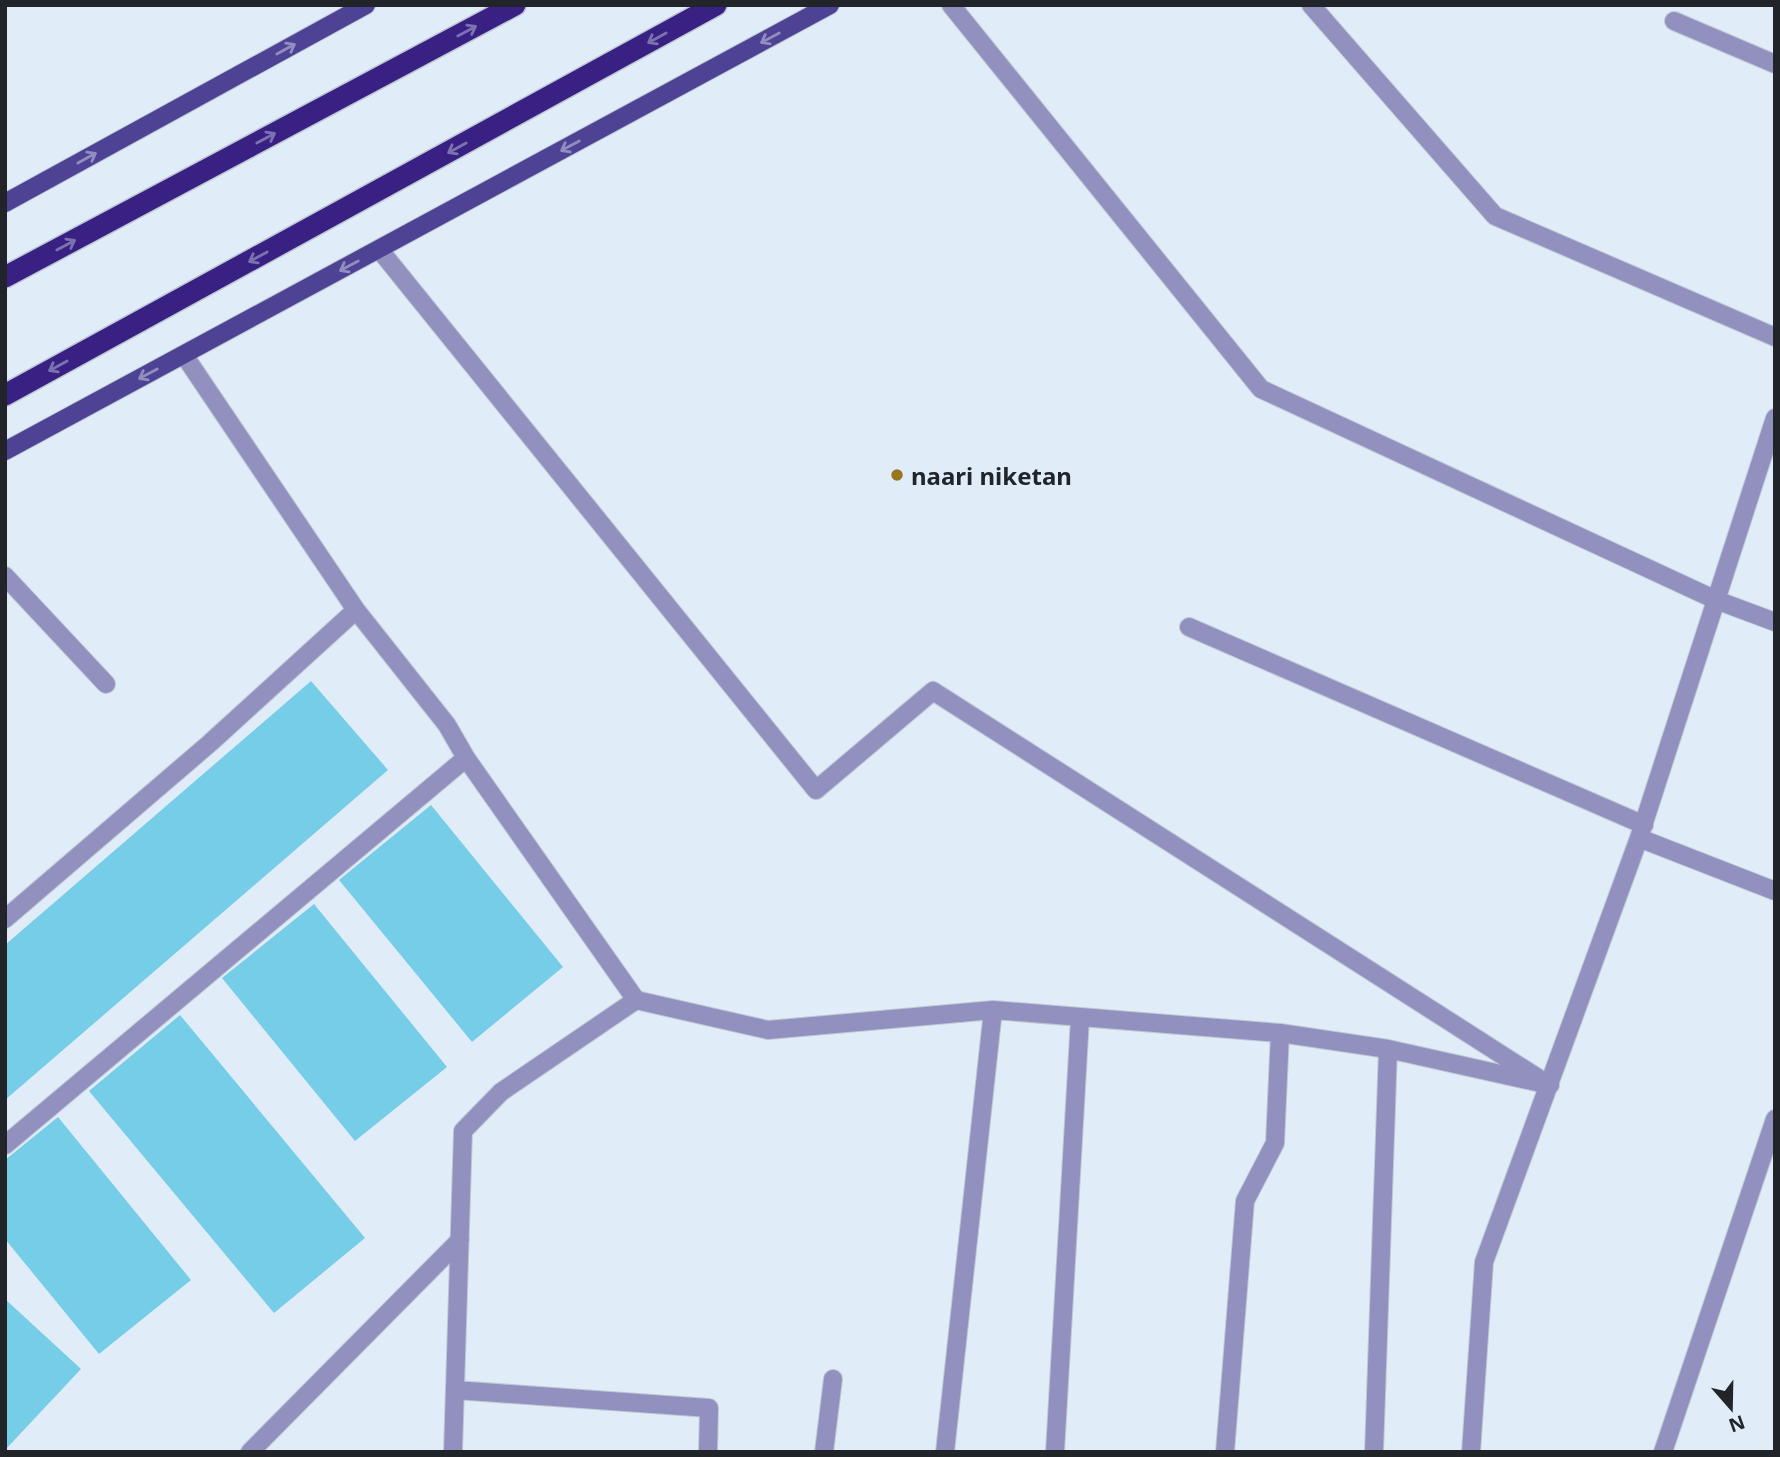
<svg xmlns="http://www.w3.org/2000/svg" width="1780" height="1457" font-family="'Noto Sans',sans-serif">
<rect width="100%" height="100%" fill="#e1ecf9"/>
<!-- building -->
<path fill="#75cde8" d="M311,681L388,770L5,1100V945Z
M431,805L563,967L472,1042L339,880Z
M314,904L447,1067L355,1141L222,978Z
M180,1015L365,1238L274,1313L89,1091Z
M58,1117L191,1280L99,1354L5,1239V1160Z
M5,1299L81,1369L5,1450Z"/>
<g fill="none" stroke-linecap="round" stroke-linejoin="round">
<defs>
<path id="minor" d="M951,5L1261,389L1716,600L1775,622
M1311,5L1495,216L1775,337
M1674,21L1775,64
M379,249L816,790L933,691L1538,1078
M184,355L356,610L447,725L466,758L636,1000L768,1030L993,1010L1280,1033L1388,1049L1550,1085
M1775,418L1639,838L1775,891
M5,576L106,684
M1189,627L1644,825
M5,919L210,743L356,610
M5,1145L466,758
M455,1390L709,1408L708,1452
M250,1452L460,1240
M453,1452L463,1131L501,1092L636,1000
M824,1452L833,1379
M945,1452L993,1010
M1055,1452L1080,1018
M1225,1452L1245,1201L1275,1143L1280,1033
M1374,1452L1388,1049
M1471,1452L1484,1262L1639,838
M1663,1452L1775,1119"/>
<path id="major" d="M5,203L366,5
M5,451L830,5"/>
<path id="highway" d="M5,277L515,5
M5,395L716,5"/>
</defs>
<!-- minor casing -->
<use href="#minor" stroke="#bec8d4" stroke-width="20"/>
<!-- major casing -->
<use href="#major" stroke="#bec8d4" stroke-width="20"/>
<!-- highway casing -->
<use href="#highway" stroke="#bec8d4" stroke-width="24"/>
<!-- minor -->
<use href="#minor" stroke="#9290bf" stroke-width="18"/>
<!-- major -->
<use href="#major" stroke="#4e4294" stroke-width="18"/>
<!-- highway -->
<use href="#highway" stroke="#392183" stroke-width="21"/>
</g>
<!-- one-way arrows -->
<defs><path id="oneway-shaft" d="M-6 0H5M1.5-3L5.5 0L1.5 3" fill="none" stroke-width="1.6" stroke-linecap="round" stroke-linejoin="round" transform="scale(1.75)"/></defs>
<g stroke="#7c72b2">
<use href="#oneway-shaft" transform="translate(467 31) rotate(-28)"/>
<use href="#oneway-shaft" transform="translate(657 38) rotate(151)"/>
<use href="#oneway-shaft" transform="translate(266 138) rotate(-28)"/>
<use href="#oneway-shaft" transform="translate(457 148) rotate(151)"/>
<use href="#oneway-shaft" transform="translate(66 245) rotate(-28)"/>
<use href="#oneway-shaft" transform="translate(258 257) rotate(151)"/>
<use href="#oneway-shaft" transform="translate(58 366) rotate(151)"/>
</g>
<g stroke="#908ec1">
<use href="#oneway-shaft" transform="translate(770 38) rotate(152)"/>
<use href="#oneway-shaft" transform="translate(286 49) rotate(-29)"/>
<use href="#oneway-shaft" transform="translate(570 146) rotate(152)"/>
<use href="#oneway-shaft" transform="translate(87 158) rotate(-29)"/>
<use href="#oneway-shaft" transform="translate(349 266) rotate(152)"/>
<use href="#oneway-shaft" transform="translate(148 374) rotate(152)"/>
</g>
<!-- markers -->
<circle fill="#96771f" stroke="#e1ecf9" stroke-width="2.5" cx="897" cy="475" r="7"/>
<g text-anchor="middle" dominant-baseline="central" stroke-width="5" stroke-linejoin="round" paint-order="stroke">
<!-- poi labels -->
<g font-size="24" font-weight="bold" fill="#21252a" stroke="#e1ecf9" text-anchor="start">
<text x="911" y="475">naari niketan</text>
</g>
</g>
<!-- border -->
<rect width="1780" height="1457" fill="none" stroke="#21252a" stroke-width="14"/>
<!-- north arrow -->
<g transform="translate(1731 1408) rotate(160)" stroke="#e1ecf9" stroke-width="5" paint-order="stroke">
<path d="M0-5L12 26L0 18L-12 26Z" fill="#21252a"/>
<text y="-10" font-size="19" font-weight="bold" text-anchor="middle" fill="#21252a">N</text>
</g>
</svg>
